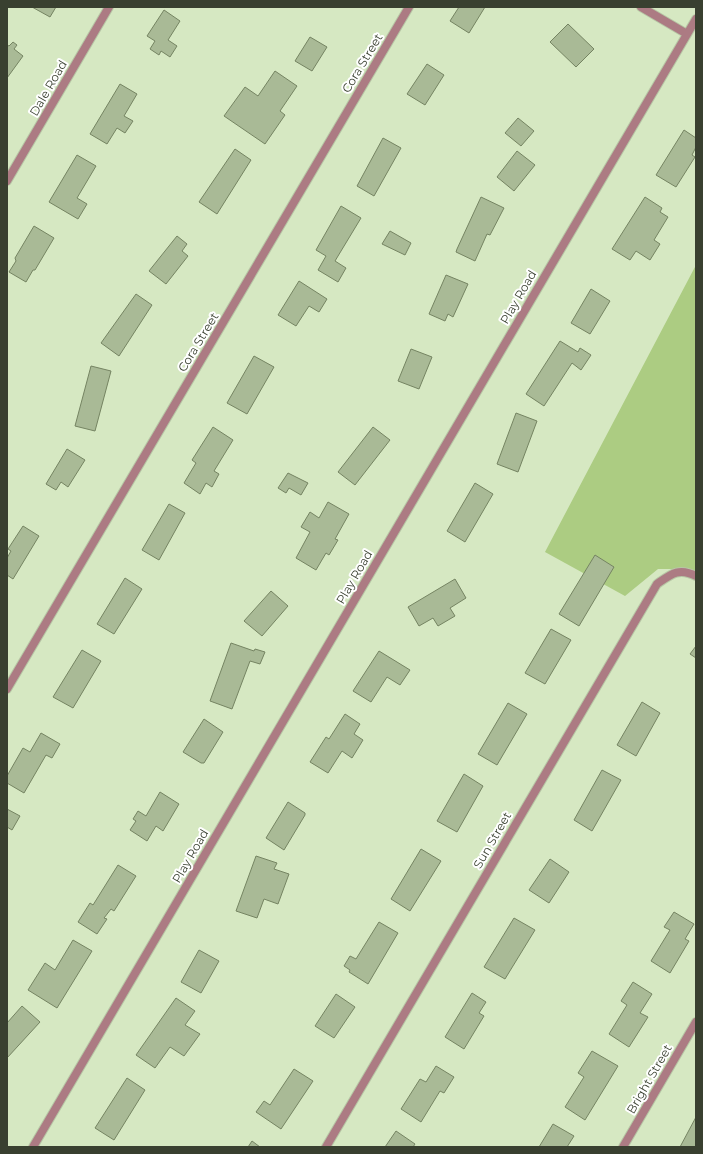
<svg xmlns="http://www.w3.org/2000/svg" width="703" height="1154" font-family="Montserrat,sans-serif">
<rect width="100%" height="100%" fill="#d6e8c2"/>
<!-- green -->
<path fill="#accc82" d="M696,265V576L684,569H658L625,596L545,552Z"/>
<!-- building -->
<path fill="#a9ba96" stroke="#758462" d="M32,7H56L50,17Z
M459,7H485L469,33L450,21Z
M164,10L180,21L168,40L177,46L170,57L161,51L159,55L150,49L155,41L147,36Z
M568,24L594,49L576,67L550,42Z
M310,37L327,47L312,71L295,61Z
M13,42L17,45L14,49L23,56L7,78V45L9,46Z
M427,64L444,75L425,105L407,94Z
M275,71L297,86L280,111L285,115L265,144L224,116L245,87L258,96Z
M120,84L137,94L124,116L133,121L125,133L117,128L107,144L90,134Z
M518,118L534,131L521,146L505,133Z
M684,130L696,138V147L692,155L695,157L676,187L656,175Z
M383,138L401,148L374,196L357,186Z
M235,149L251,160L217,214L199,202Z
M517,151L535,165L514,191L497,177Z
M77,155L96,166L77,198L87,204L78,219L49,202Z
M481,197L504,208L490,235L487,234L475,261L456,252L457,249Z
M645,197L662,208L660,212L668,217L654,240L660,244L650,260L636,251L630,260L612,249Z
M341,206L361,218L335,261L346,268L338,282L318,270L326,256L316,250Z
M34,226L54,238L35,270H33L26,282L9,272L16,261L15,258Z
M390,231L411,243L405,255L382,244Z
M177,236L187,244L182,251L188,256L166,284L149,271Z
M446,275L468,284L453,317L448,314L445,321L429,314Z
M299,281L327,299L319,312L309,306L296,326L278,315Z
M591,289L610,301L590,334L571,323Z
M136,294L152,305L119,356L101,343Z
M560,341L578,352L580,348L591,355L581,370L572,363L544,406L526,394Z
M411,349L432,357L419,389L398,381Z
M254,356L274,367L247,414L227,403Z
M91,366L111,371L95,431L75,426Z
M516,413L537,421L518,472L497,464Z
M213,427L233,440L214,471L219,474L212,487L206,483L200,494L184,483L196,463L192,460Z
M373,427L390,440L355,485L338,472Z
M67,449L85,460L68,487L61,482L56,490L46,484Z
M288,473L308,483L301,495L289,488L286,493L278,488Z
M475,483L493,494L465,542L447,531Z
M328,502L349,514L335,539L338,540L329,555L326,553L316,570L296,558L310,532L301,527L310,512L319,518Z
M169,504L185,513L159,560L142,550Z
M23,526L39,536L13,579L7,575V558L11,551L8,549Z
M595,555L614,567L579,626L559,614Z
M125,578L142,589L114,634L97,624Z
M455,579L466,598L450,608L455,616L438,626L433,618L419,626L408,607Z
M271,591L288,606L262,636L244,621Z
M551,629L571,640L545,684L525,673Z
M231,643L254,651L255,649L265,652L260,664L250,661L232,709L210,701Z
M696,646V658L690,654Z
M82,650L101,661L73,708L53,697Z
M379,651L410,670L400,685L387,677L371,702L353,691Z
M642,702L660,713L636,756L617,745Z
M508,703L527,714L497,765L478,754Z
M345,714L360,724L354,734L363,740L352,758L342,751L328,773L310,762L326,737L329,739Z
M204,719L223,732L204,763H201L183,752Z
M41,733L60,744L52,758L46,755L24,793L7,783V776L23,748L30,752Z
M602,770L621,780L592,831L574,820Z
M464,774L483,786L457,832L437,821Z
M160,792L179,804L163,831L156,826L147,841L130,830L136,821L133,819L138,811L146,816Z
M288,802L305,813V815L284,850L266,838Z
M7,809L20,816L12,830L7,827Z
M421,849L441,861L410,911L391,899Z
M256,856L277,863L274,869L289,874L278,904L264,899L257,918L236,911Z
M550,859L569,872L549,903L529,890Z
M118,865L136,876L114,911L111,909L104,918L107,919L97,934L78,922L90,903L93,905Z
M674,912L694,924L685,939L689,941L670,973L651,961L670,930L664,927Z
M514,918L535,930L505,979L484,967Z
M379,922L398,933L368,984L349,972L350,970L344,966L350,956L356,959Z
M73,940L92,951L57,1008L28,990L45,963L55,970Z
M199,950L219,961L201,993L181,982Z
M633,982L652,994L640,1013L648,1017L629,1047L609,1034L627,1005L621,1001Z
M472,993L486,1002L479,1013L484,1016L464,1049L445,1037Z
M336,994L355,1007L334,1038L315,1026Z
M176,998L195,1011L185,1025L200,1034L184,1056L170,1047L155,1068L136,1055Z
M22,1006L40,1022L7,1058V1023Z
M592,1051L618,1066L585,1120L565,1107L584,1077L578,1073Z
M436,1066L454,1077L444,1093L440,1091L421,1122L401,1109L420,1079L426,1082Z
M294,1069L313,1081L281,1129L256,1112L264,1101L270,1105Z
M127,1078L145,1090L114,1140L95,1128Z
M696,1117V1147H680Z
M553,1124L574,1136L567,1147H539Z
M396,1131L415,1144L413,1147H385Z
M252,1141L260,1147H248Z"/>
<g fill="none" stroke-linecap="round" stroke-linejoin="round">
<defs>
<path id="street" d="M641,7L687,34
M7,181L109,7
M7,689L409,7
M33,1147L696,19
M326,1147L657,584C671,574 679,567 696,576
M623,1147L696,1022"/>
</defs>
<!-- street casing -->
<use href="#street" stroke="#b7c6a5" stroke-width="10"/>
<!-- street -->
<use href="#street" stroke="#ac7b83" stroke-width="8"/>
</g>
<g text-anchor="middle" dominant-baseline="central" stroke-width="4" stroke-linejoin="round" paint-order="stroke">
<!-- street labels -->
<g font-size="12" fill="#394030" stroke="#fff">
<text transform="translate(362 63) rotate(-59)">Cora Street</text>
<text transform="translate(48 88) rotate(-60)">Dale Road</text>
<text transform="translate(518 297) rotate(-60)">Play Road</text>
<text transform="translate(198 342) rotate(-59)">Cora Street</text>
<text transform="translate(354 577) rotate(-60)">Play Road</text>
<text transform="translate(492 840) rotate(-60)">Sun Street</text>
<text transform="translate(190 856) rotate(-60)">Play Road</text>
<text transform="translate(649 1079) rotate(-60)">Bright Street</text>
</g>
</g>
<!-- border -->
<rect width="703" height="1154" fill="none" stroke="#394030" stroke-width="16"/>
</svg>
